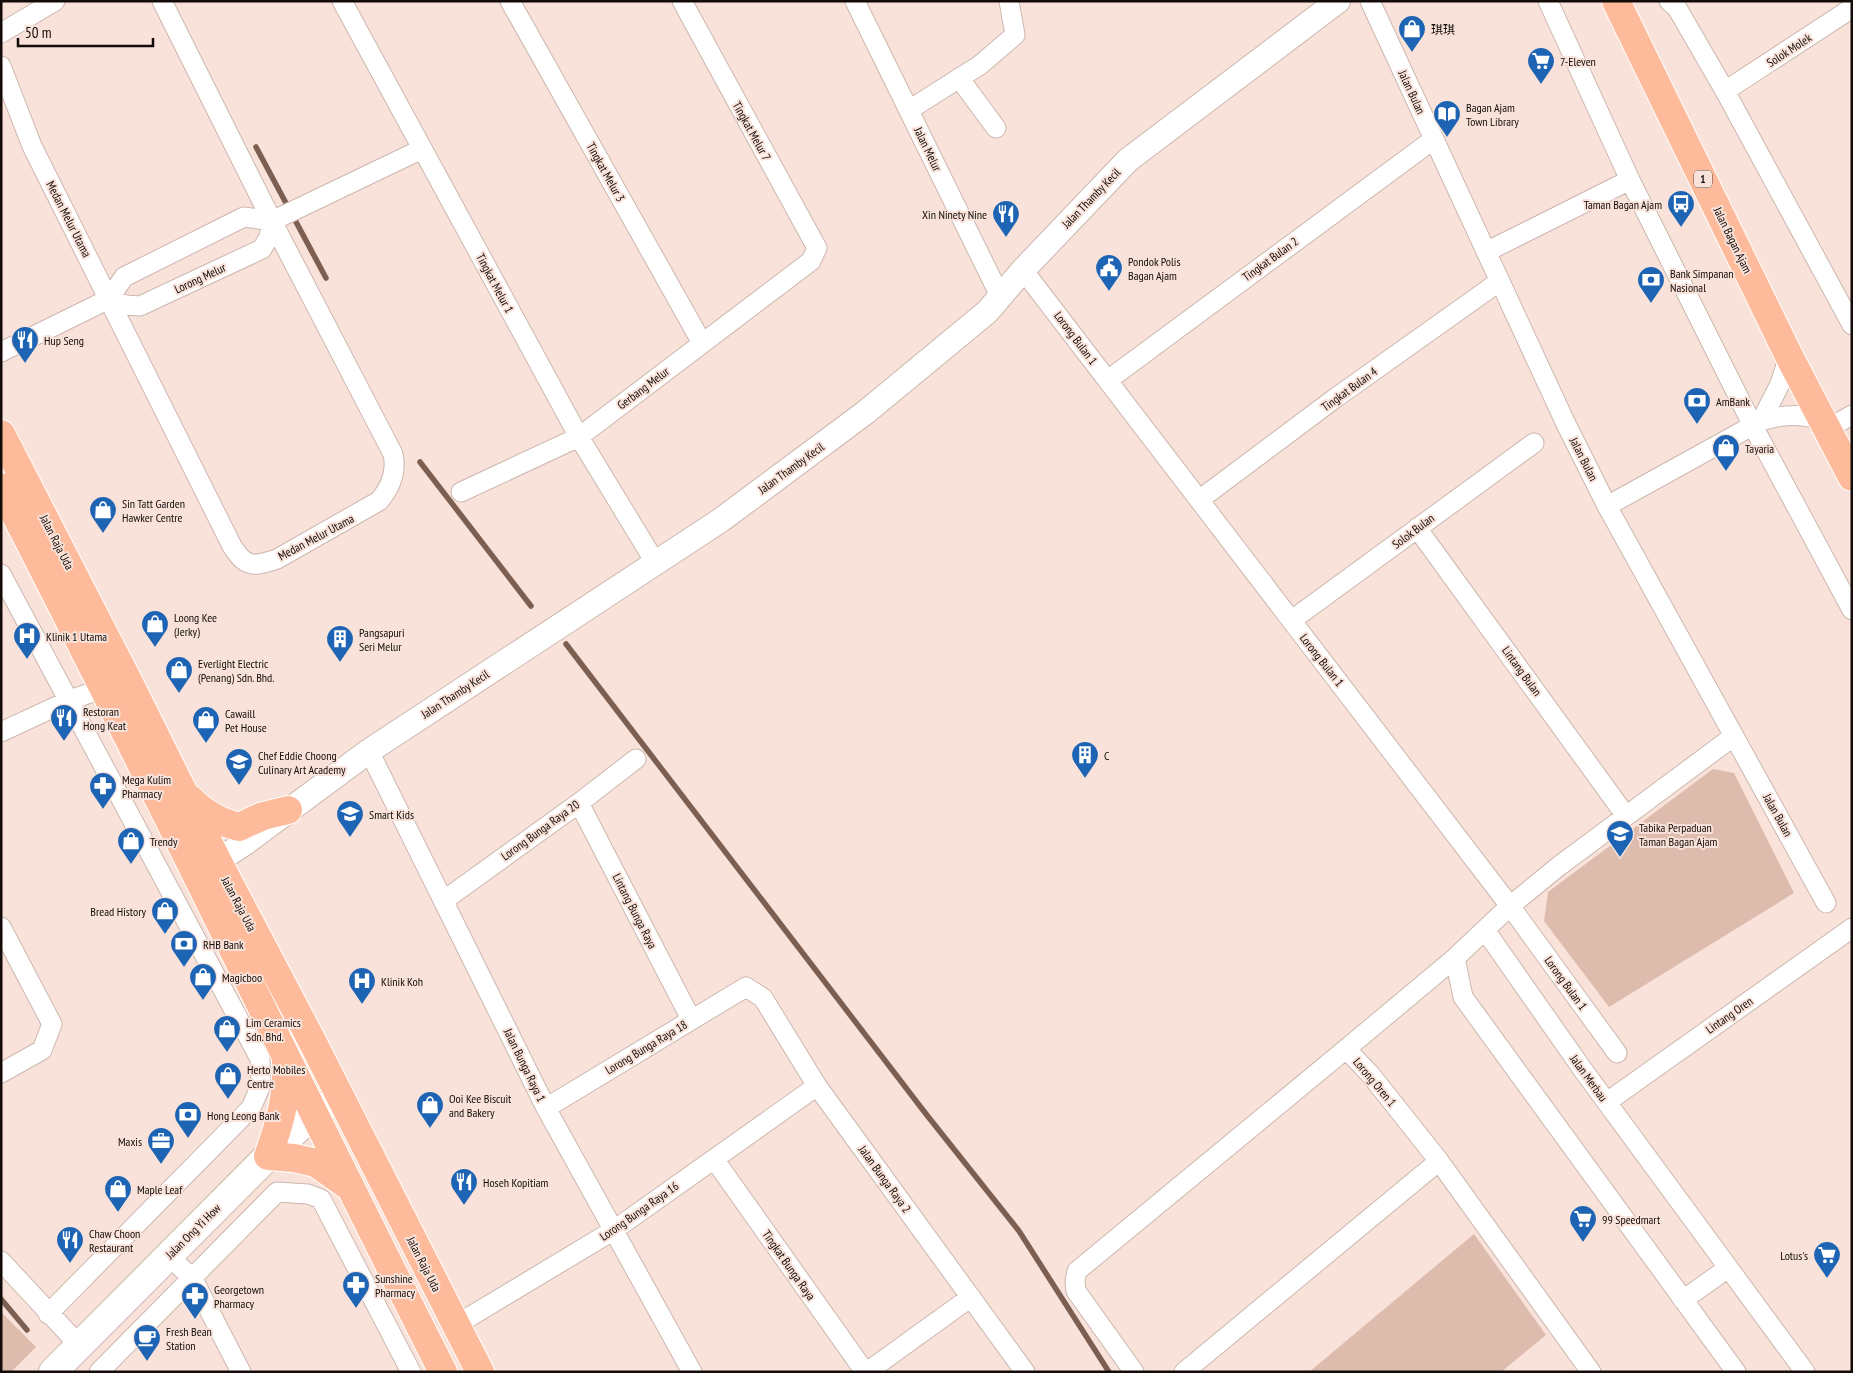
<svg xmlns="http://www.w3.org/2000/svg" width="1853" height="1373" font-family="'PT Sans Narrow','Noto Sans SC',sans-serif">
<rect width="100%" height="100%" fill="#f8e2d9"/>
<!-- green -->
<path fill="#debcad" d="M1713,769L1734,773L1794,893L1609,1007L1544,921L1548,892Z
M1474,1234L1546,1335L1501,1372H1309Z
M1,1312L36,1347L11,1372H1Z"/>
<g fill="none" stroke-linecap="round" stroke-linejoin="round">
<!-- stream -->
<path stroke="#7d5f52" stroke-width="5.5" d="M256,147L326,278
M420,462L531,606
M566,644L926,1114L1019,1231L1109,1372
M1,1299L27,1330"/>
<defs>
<path id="minor" d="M342,1L579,437L655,562
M510,1L702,343
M855,1L1000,296
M1370,1L1566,424L1607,506L1826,903
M1548,1L1630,180L1753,426L1852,610
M1669,1L1677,8L1725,91L1852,325
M1,33L55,1
M1,66L32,146L232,546C246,568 253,567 277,559L379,501C391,487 397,472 393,454L272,221L162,1
M959,78L996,128
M1725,91L1852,8
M909,110L980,65L1015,35L1009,1
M1486,252L1630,180
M1023,270L1510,906L1617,1053
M109,299L125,305L140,306L262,249L269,237L272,221
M1,352L109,299L124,277L244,217L272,221L422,149
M1108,380L1434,139
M1761,421L1780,384L1789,356
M1827,429L1852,415
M461,492L579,437L811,261L817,248L682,1
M1199,500L1334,399L1500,281
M1607,506L1761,421C1783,414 1800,414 1822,420
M1417,528L1626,816
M1,574L260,1059L261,1085L251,1108L48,1314
M1292,620L1534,443
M1,732L70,700L115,684
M369,751L546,1108L692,1372
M579,803L691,1019
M443,901L579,803L636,759
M1,927L52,1024L42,1050L1,1073
M1485,930L1583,1070L1805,1372
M1455,958L1463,997L1736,1372
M1346,1049L1455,958L1510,906L1559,866L1734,736
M1607,1102L1852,928
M546,1108L746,987L763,998L817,1086L1025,1372
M714,1159L865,1372
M169,1256L193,1279L241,1372
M1,1261L79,1345
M1683,1300L1728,1268
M456,1325L614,1230L817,1086
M99,1372L277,1192L308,1194L321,1199L411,1372
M867,1372L971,1297
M1134,1372L1076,1291L1075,1281L1077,1271L1346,1049L1370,1074L1439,1161L1591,1372
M1184,1372L1439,1161"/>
<path id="tertiary" d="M202,871L245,843L369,751L721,520L866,412L987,312L1023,270L1128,160L1338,1"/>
<path id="secondary" d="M53,1372L268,1156L314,1114L340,1097"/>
<path id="primary" d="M1616,1L1789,356L1852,477
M1,434L127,679L218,862L312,1041L480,1372
M1,487C153,780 294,1078 443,1372
M190,799C205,814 219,822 239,827L263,816L288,810
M286,1060C287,1097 281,1121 268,1156L294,1158L316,1163L347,1185"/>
</defs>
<!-- minor casing -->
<use href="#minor" stroke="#ccb7ae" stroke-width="21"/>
<!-- tertiary casing -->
<use href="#tertiary" stroke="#ccb7ae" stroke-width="26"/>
<!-- secondary casing -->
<use href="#secondary" stroke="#ccb7ae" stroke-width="30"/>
<!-- primary casing -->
<use href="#primary" stroke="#fff" stroke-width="30"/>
<!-- minor -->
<use href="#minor" stroke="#fff" stroke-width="19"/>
<!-- tertiary -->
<use href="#tertiary" stroke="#fff" stroke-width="24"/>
<!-- secondary -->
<use href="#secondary" stroke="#fff" stroke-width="28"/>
<!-- primary -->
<use href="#primary" stroke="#fdbb9b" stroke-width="28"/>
</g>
<!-- icons -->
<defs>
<symbol id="shop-pin" viewBox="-11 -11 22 30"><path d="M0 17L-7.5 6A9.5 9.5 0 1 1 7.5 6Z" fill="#1d64b4" stroke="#f8e2d9"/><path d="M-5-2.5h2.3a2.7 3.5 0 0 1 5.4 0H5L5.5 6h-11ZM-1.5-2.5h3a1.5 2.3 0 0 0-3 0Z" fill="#fff"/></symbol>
<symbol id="supermarket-pin" viewBox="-11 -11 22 30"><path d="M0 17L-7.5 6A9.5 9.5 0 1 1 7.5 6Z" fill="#1d64b4" stroke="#f8e2d9"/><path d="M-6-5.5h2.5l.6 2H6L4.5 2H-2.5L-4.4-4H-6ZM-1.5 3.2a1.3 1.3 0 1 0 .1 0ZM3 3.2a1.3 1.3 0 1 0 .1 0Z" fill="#fff"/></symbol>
<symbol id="library-pin" viewBox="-11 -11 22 30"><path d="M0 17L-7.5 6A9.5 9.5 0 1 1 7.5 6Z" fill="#1d64b4" stroke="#f8e2d9"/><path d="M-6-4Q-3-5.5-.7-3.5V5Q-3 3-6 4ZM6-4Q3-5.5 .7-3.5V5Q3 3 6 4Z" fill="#fff"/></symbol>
<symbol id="bus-pin" viewBox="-11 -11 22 30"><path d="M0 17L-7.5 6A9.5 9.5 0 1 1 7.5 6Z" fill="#1d64b4" stroke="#f8e2d9"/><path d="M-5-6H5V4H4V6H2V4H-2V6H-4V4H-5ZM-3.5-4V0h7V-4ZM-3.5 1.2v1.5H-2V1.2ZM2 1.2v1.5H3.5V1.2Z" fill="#fff"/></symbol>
<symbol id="restaurant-pin" viewBox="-11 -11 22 30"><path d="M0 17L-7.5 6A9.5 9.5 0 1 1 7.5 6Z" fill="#1d64b4" stroke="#f8e2d9"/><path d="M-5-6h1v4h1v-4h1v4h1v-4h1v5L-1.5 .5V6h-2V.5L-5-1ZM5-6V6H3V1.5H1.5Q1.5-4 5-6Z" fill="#fff"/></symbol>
<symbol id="civic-pin" viewBox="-11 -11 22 30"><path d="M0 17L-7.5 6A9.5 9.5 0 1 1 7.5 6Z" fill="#1d64b4" stroke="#f8e2d9"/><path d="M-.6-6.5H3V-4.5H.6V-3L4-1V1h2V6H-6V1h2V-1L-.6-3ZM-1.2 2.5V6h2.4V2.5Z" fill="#fff"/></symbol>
<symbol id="bank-pin" viewBox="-11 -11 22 30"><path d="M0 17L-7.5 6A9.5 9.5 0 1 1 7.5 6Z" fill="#1d64b4" stroke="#f8e2d9"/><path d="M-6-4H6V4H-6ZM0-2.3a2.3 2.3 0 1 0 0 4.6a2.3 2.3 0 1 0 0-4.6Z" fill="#fff"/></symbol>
<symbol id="hospital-pin" viewBox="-11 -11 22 30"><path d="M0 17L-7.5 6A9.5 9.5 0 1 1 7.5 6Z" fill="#1d64b4" stroke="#f8e2d9"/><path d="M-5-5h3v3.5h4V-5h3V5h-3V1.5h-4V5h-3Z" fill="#fff"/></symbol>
<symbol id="building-pin" viewBox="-11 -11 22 30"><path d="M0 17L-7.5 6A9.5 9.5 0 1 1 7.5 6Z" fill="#1d64b4" stroke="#f8e2d9"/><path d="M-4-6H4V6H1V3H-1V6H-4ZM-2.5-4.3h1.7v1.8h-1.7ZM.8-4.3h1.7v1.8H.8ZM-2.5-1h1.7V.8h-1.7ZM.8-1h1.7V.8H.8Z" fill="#fff"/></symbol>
<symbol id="university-pin" viewBox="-11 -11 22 30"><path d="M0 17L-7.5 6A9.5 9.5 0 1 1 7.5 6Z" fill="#1d64b4" stroke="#f8e2d9"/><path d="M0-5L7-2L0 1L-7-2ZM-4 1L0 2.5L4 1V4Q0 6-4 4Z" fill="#fff"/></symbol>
<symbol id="pharmacy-pin" viewBox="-11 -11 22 30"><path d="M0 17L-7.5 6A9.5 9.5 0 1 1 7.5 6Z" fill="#1d64b4" stroke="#f8e2d9"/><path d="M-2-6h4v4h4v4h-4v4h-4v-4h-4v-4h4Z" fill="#fff"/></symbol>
<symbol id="school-pin" viewBox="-11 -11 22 30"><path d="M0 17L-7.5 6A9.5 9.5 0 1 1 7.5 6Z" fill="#1d64b4" stroke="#f8e2d9"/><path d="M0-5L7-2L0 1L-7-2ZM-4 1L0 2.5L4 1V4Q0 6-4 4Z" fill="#fff"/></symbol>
<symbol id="office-pin" viewBox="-11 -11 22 30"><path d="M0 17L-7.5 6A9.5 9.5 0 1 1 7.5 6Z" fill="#1d64b4" stroke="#f8e2d9"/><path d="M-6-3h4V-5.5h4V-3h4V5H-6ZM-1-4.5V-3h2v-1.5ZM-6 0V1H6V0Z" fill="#fff"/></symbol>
<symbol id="cafe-pin" viewBox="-11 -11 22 30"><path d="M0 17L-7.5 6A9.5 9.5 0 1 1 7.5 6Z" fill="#1d64b4" stroke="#f8e2d9"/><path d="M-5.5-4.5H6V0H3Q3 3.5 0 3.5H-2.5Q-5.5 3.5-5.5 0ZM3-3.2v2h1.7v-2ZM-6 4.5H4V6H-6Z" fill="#fff"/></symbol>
</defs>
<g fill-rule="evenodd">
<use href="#shop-pin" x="1396" y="13" width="32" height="43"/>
<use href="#supermarket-pin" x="1525" y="45" width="32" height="43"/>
<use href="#library-pin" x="1431" y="98" width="32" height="43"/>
<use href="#bus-pin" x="1665" y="188" width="32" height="43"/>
<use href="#restaurant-pin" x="990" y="198" width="32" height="43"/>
<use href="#civic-pin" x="1093" y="252" width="32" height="43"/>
<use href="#bank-pin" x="1635" y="264" width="32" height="43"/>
<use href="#restaurant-pin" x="9" y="324" width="32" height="43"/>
<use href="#bank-pin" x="1681" y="385" width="32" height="43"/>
<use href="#shop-pin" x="1710" y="432" width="32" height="43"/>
<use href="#shop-pin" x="87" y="494" width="32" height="43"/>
<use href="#shop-pin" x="139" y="608" width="32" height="43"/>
<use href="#hospital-pin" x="11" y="620" width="32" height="43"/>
<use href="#building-pin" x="324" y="623" width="32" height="43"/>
<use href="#shop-pin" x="163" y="654" width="32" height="43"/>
<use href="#restaurant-pin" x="48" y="702" width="32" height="43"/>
<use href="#shop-pin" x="190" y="704" width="32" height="43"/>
<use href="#building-pin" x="1069" y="739" width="32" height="43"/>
<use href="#university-pin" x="223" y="746" width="32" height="43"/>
<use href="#pharmacy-pin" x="87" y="770" width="32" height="43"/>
<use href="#school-pin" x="334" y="798" width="32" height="43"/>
<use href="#school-pin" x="1604" y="818" width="32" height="43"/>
<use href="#shop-pin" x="115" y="825" width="32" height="43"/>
<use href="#shop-pin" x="149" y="895" width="32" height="43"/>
<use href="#bank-pin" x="168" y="928" width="32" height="43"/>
<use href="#shop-pin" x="187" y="961" width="32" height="43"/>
<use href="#hospital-pin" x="346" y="965" width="32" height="43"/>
<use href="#shop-pin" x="211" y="1013" width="32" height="43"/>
<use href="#shop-pin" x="212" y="1060" width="32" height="43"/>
<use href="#shop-pin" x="414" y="1089" width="32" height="43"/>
<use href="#bank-pin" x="172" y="1099" width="32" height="43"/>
<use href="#office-pin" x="145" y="1125" width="32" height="43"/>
<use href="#restaurant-pin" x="448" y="1166" width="32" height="43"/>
<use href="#shop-pin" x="102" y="1173" width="32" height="43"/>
<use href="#supermarket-pin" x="1567" y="1203" width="32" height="43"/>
<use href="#restaurant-pin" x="54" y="1224" width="32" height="43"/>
<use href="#supermarket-pin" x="1811" y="1239" width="32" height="43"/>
<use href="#pharmacy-pin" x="340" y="1269" width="32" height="43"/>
<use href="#pharmacy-pin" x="179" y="1280" width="32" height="43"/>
<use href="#cafe-pin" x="131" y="1322" width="32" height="43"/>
</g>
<g text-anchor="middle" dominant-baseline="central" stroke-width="4" stroke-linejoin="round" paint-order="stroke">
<!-- shield labels -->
<rect fill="#f8e2d9" stroke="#574c47" stroke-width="1" x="1694" y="170.5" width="18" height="17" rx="4"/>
<g font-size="11" font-weight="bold" fill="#120b08">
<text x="1703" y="179">1</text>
</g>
<!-- poi labels -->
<g font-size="12" fill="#120b08" stroke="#f8e2d9" text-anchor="start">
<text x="1431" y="29">琪琪</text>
<text x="1560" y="61">7-Eleven</text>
<text x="1466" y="107">Bagan Ajam<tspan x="1466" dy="14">Town Library</tspan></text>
<text x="1662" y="204" text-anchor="end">Taman Bagan Ajam</text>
<text x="987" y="214" text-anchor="end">Xin Ninety Nine</text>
<text x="1128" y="261">Pondok Polis<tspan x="1128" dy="14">Bagan Ajam</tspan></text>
<text x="1670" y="273">Bank Simpanan<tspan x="1670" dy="14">Nasional</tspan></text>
<text x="44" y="340">Hup Seng</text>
<text x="1716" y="401">AmBank</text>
<text x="1745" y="448">Tayaria</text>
<text x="122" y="503">Sin Tatt Garden<tspan x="122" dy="14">Hawker Centre</tspan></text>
<text x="174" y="617">Loong Kee<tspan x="174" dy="14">(Jerky)</tspan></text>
<text x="359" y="632">Pangsapuri<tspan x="359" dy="14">Seri Melur</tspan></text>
<text x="46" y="636">Klinik 1 Utama</text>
<text x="198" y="663">Everlight Electric<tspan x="198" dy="14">(Penang) Sdn. Bhd.</tspan></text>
<text x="83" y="711">Restoran<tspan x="83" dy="14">Hong Keat</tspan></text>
<text x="225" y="713">Cawaill<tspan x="225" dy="14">Pet House</tspan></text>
<text x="258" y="755">Chef Eddie Choong<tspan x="258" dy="14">Culinary Art Academy</tspan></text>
<text x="1104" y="755">C</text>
<text x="122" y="779">Mega Kulim<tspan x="122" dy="14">Pharmacy</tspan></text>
<text x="369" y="814">Smart Kids</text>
<text x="1639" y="827">Tabika Perpaduan<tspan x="1639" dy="14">Taman Bagan Ajam</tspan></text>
<text x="150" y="841">Trendy</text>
<text x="146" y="911" text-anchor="end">Bread History</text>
<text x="203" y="944">RHB Bank</text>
<text x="222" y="977">Magicboo</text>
<text x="381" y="981">Klinik Koh</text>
<text x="246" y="1022">Lim Ceramics<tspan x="246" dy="14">Sdn. Bhd.</tspan></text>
<text x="247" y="1069">Herto Mobiles<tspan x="247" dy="14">Centre</tspan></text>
<text x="449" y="1098">Ooi Kee Biscuit<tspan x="449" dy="14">and Bakery</tspan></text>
<text x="207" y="1115">Hong Leong Bank</text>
<text x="142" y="1141" text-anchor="end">Maxis</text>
<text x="483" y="1182">Hoseh Kopitiam</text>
<text x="137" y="1189">Maple Leaf</text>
<text x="1602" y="1219">99 Speedmart</text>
<text x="89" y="1233">Chaw Choon<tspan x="89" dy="14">Restaurant</tspan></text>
<text x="1808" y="1255" text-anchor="end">Lotus's</text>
<text x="375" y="1278">Sunshine<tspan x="375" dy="14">Pharmacy</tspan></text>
<text x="214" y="1289">Georgetown<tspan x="214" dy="14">Pharmacy</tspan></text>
<text x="166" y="1331">Fresh Bean<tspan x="166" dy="14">Station</tspan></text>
</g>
<!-- street labels -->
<g font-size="12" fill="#120b08" stroke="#f8e2d9">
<text transform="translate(1789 50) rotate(-33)">Solok Molek</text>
<text transform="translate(1412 92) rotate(65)">Jalan Bulan</text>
<text transform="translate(752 131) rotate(61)">Tingkat Melur 7</text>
<text transform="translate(928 149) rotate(64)">Jalan Melur</text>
<text transform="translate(606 172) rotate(61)">Tingkat Melur 3</text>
<text transform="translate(1091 198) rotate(-46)">Jalan Thamby Kecil</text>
<text transform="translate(69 219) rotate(63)">Medan Melur Utama</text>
<text transform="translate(1733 240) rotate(64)">Jalan Bagan Ajam</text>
<text transform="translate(1270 259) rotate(-36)">Tingkat Bulan 2</text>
<text transform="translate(200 278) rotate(-25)">Lorong Melur</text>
<text transform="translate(495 283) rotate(62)">Tingkat Melur 1</text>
<text transform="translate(1076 338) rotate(53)">Lorong Bulan 1</text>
<text transform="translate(643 388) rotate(-37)">Gerbang Melur</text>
<text transform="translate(1349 389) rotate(-36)">Tingkat Bulan 4</text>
<text transform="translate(1584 459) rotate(63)">Jalan Bulan</text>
<text transform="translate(791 468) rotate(-36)">Jalan Thamby Kecil</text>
<text transform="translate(1413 531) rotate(-37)">Solok Bulan</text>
<text transform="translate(316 537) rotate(-28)">Medan Melur Utama</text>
<text transform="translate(57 542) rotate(63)">Jalan Raja Uda</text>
<text transform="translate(1322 660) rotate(52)">Lorong Bulan 1</text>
<text transform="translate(1522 671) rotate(54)">Lintang Bulan</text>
<text transform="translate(455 694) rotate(-33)">Jalan Thamby Kecil</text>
<text transform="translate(1778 815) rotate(61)">Jalan Bulan</text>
<text transform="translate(540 830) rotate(-36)">Lorong Bunga Raya 20</text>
<text transform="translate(239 904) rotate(62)">Jalan Raja Uda</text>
<text transform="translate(635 911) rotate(63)">Lintang Bunga Raya</text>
<text transform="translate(1566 983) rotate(54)">Lorong Bulan 1</text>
<text transform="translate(1729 1015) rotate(-35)">Lintang Oren</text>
<text transform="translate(646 1047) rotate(-31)">Lorong Bunga Raya 18</text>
<text transform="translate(525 1065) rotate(64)">Jalan Bunga Raya 1</text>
<text transform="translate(1589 1078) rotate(54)">Jalan Merbau</text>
<text transform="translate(1375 1082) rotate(50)">Lorong Oren 1</text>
<text transform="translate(885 1179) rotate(54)">Jalan Bunga Raya 2</text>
<text transform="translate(639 1211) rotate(-35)">Lorong Bunga Raya 16</text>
<text transform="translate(193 1231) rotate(-45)">Jalan Ong Yi How</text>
<text transform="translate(424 1264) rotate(63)">Jalan Raja Uda</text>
<text transform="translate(789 1265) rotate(55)">Tingkat Bunga Raya</text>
</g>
</g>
<!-- border -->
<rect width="1853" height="1373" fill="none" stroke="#120b08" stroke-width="5"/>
<!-- scale -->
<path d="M18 38v8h135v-8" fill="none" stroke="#120b08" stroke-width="2.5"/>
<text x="25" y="38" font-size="15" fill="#120b08" stroke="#f8e2d9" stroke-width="4" paint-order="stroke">50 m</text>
</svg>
